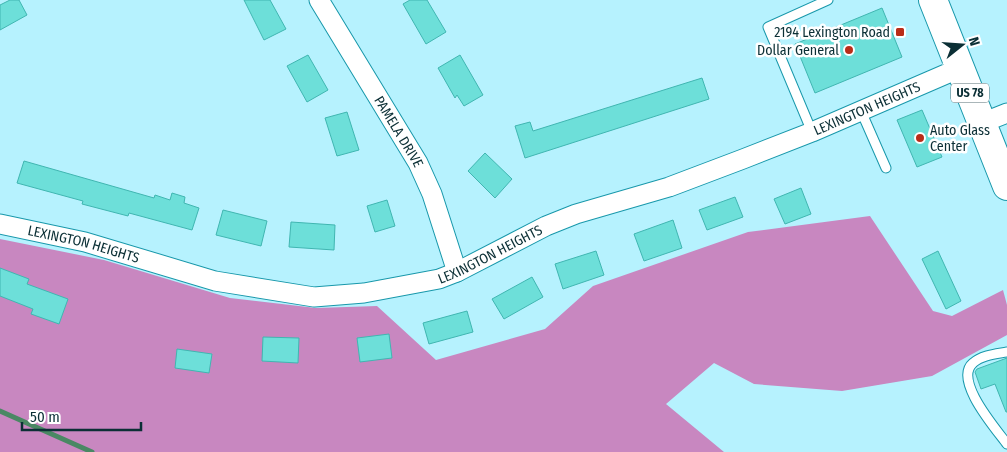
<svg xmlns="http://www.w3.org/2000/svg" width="1007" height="452" font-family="'Fira Sans Condensed',sans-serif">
<rect width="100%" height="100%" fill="#b6f2fe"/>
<!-- forest -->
<path fill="#c887c0" d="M870,216L933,311L952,316L1003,290L1007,305V335L932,376L842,391L754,384L714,363L666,404L724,452H0V239L104,260L230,298L316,308L377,306L436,360L545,329L593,286L748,232Z"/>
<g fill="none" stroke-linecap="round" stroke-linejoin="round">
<!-- stream -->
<path stroke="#4a8864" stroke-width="5" d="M0,411L92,452"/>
</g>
<!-- building -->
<path fill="#6ddfd9" stroke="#40b6b1" d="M10,0H19L27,15L0,30V5Z
M244,0H270L286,29L264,40Z
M410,0H427L446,32L426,44L403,4Z
M882,8L902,57L815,93L795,44Z
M308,55L328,90L307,102L287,66Z
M460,55L483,95L464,106L457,95L455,98L438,68Z
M702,78L709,99L525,158L515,126L530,122L533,131Z
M922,110L942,157L917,167L897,120Z
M347,112L359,150L337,156L325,118Z
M485,153L512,179L495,198L468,171Z
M24,161L154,198L155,195L170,200L172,193L185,197L184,203L199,208L192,230L129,213L128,216L82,204L83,201L17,183Z
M801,188L811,214L785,224L774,199Z
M735,197L743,217L707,230L699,210Z
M387,200L395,226L375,232L367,206Z
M223,210L267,221L261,246L216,235Z
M673,220L682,248L644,261L634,234Z
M291,222L335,225L334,250L289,247Z
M596,251L604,275L563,289L555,264Z
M938,251L961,301L946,309L922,259Z
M0,268L29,279L27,284L68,299L59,324L31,314L33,309L0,296Z
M532,277L543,297L504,319L492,299Z
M467,311L473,332L429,344L423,323Z
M389,334L392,358L360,362L357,338Z
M263,337L299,338L298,363L262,361Z
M177,349L212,354L209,373L175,368Z
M1007,358V412H1006L995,384L981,389L975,372L977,369Z"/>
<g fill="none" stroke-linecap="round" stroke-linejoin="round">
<defs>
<path id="service" d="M861,111L886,168
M812,132L768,27L828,0
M1007,352C996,354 982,355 973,363C953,380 996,429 1007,444"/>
<g id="minor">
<path id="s1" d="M319,0L418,163L432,194L457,272"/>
<path d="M982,123L1007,113"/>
<path id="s2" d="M0,224L85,242L215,281L314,297L364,293L439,279L457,272L546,226L576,214L669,187L743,159L812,132L960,68"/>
</g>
<path id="trunk" d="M933,0L1007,186"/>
</defs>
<!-- service casing -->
<use href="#service" stroke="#1898ab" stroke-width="11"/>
<!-- minor casing -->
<use href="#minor" stroke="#1898ab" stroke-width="21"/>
<!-- trunk casing -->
<use href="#trunk" stroke="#1898ab" stroke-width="30"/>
<!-- service -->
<use href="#service" stroke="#fff" stroke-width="9"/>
<!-- minor -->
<use href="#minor" stroke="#fff" stroke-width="19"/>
<!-- trunk -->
<use href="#trunk" stroke="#fff" stroke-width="28"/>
</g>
<!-- markers -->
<g fill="#b92d19" stroke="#fff" stroke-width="2">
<rect x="895" y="27" width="10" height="10" rx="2.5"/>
<circle cx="849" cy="50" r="5"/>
<circle cx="920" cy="138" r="5"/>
</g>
<g text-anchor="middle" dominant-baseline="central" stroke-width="5" stroke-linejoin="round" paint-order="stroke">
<!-- shield labels -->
<rect fill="#fff" stroke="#546d72" stroke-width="1" x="951" y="83.5" width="38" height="19" rx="4"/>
<g font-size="12" font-weight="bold" fill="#0b2f35">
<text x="970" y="93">US 78</text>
</g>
<!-- poi labels -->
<g font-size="14" fill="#0b2f35" stroke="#fff" text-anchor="end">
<text x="890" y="32">2194 Lexington Road</text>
<text x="839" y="50">Dollar General</text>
<text x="930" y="130" text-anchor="start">Auto Glass<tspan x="930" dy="16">Center</tspan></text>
</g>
<!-- street labels -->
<g font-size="14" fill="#0b2f35" stroke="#fff">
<text stroke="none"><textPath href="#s2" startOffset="911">LEXINGTON HEIGHTS</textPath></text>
<text stroke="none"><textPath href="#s1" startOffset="154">PAMELA DRIVE</textPath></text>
<text stroke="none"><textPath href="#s2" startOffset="86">LEXINGTON HEIGHTS</textPath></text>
<text stroke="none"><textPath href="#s2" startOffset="506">LEXINGTON HEIGHTS</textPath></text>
</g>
</g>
<!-- north arrow -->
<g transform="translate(962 45) rotate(73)" stroke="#ffffff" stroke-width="4" paint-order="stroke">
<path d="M0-4L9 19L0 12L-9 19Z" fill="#0b2f35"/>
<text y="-8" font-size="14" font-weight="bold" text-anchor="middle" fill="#0b2f35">N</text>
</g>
<!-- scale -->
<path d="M22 422v8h119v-8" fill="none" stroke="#0b2f35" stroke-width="2.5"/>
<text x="30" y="422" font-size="15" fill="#0b2f35" stroke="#ffffff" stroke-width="4" paint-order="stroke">50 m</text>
</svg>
